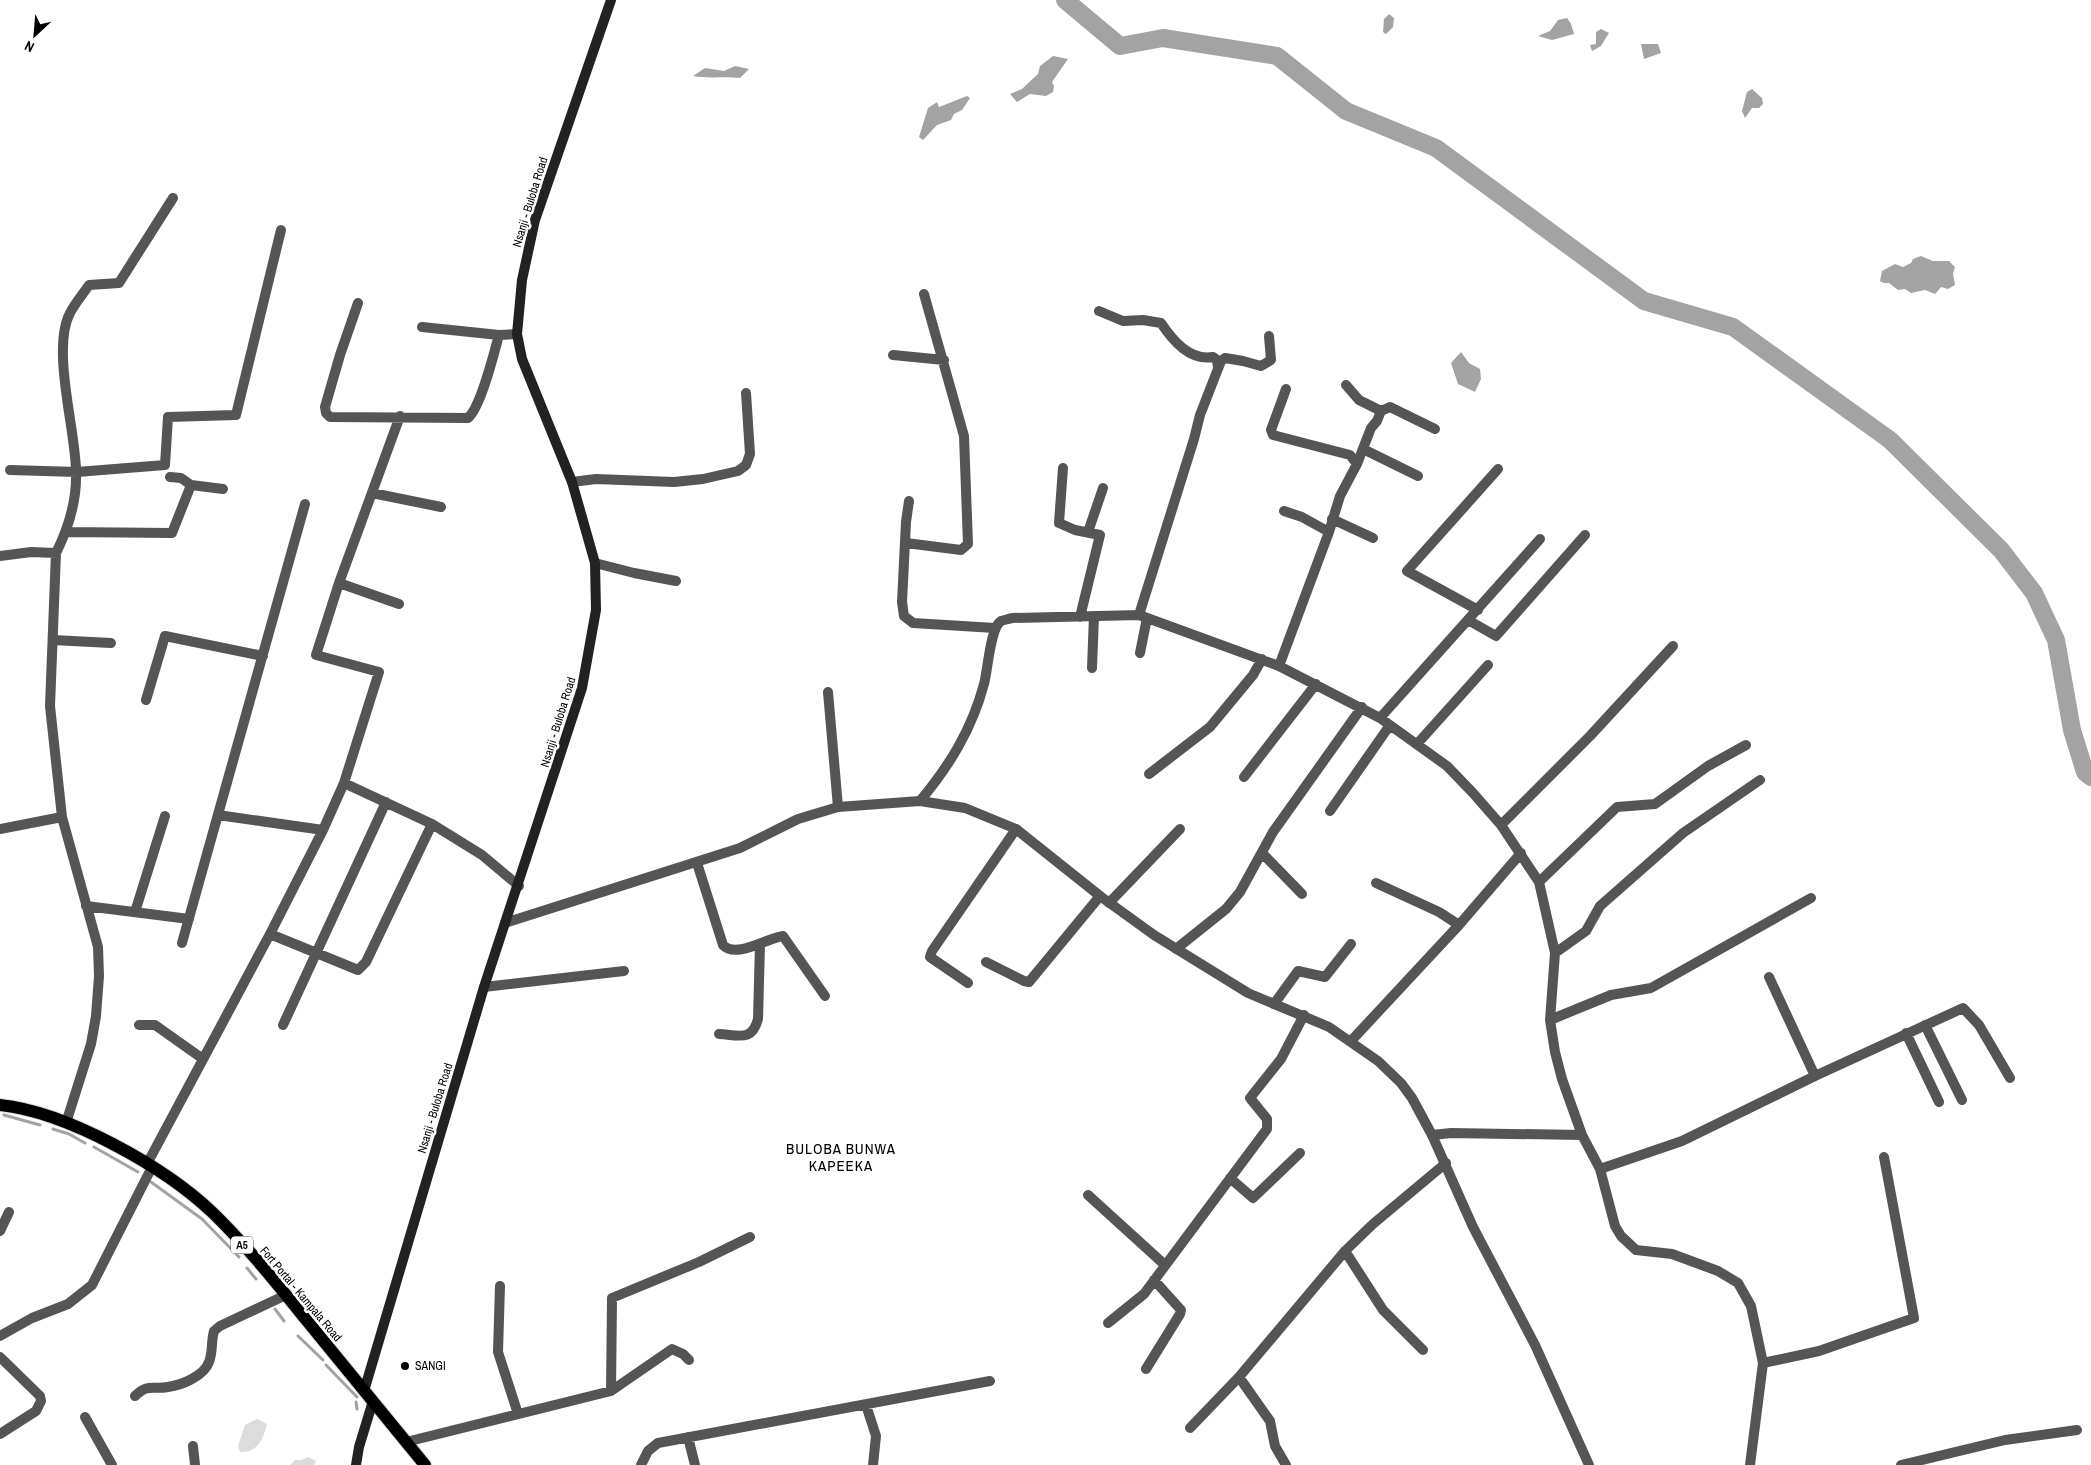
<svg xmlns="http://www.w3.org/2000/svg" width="2091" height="1465" font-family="'Archivo Narrow',sans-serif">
<rect width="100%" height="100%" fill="#fff"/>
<!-- green -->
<path fill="#dcdcdc" d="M257,1419L267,1424C263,1439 258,1453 240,1452L238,1446L245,1425Z
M308,1457L316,1461L314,1465H290L295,1460H301Z"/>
<!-- water -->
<path fill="#a3a3a3" d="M1389,14L1394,18L1393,27L1386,34L1383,32L1384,19Z
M1567,18L1571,24L1574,34L1552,40L1538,36L1550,31L1558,20Z
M1601,29L1609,33L1601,46L1592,51L1590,45L1596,44V32Z
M1641,44H1658L1661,53L1644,59Z
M1053,56L1068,59L1052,82L1054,86L1053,92L1046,96L1030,94L1017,102L1010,94L1022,89L1038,74L1040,66Z
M735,66L749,69L740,78C723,76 710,79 693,76L705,68L724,71Z
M1752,89L1762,98L1763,104L1759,108H1752L1745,118L1742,111L1747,92Z
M967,96L970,98L962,110L954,114L951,120L937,125L923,140L919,137L928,108L937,102L939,107Z
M1921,256L1933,261H1949L1955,267L1953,274L1955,285L1948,289L1941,287L1935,294L1925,290L1911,293L1905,289L1898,290L1889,283H1884L1880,281L1882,271L1895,264L1903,267L1911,263L1913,259Z
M1461,352L1469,363L1480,369L1481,379L1475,392L1458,384L1451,363Z"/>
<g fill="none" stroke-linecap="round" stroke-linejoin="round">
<!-- stream -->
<path stroke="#a3a3a3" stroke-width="3" d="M4,1115L40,1125
M53,1129L69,1134L85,1143
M94,1147L138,1172
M151,1182L202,1219L239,1257
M247,1268L256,1279
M275,1309L284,1321
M298,1336L323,1360
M326,1365L357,1397
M356,1402L357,1409"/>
<!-- river -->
<path stroke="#a3a3a3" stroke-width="18" d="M1065,0L1120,46L1163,38L1277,56L1346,111L1436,148L1644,301L1733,327L1890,440L2001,550L2034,593L2056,640L2072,730L2085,772L2091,777"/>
<defs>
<path id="primary" d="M0,1105C67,1112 165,1167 213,1213C247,1246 278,1285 308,1322C347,1369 386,1417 425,1465"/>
</defs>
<!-- primary casing -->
<use href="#primary" stroke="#dbdbdb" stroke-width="14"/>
<!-- minor -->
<path stroke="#555" stroke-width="10" d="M358,303L340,355L325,407L326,413L330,417L468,418C481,407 494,353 499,335
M1099,311L1123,321L1143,320L1161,323C1173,341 1190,361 1213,357L1217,360L1218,368
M422,327L499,335L517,334
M893,355L944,360
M1346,385L1359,400L1381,411
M1286,389L1271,430L1273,435L1350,455L1357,464
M1363,449L1418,476
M1063,468L1059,523L1075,530L1100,535L1080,617
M10,470L77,472L165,465L168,417L236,415L281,230
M170,477L181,478L191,485L223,489
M572,482L596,479L674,482L703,479L738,471L746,465L750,454L746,393
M372,493L441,507
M909,501L906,522L902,602L904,616L913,623L995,628
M1284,511L1302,517L1329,532
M1332,519L1373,538
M66,532L172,533L191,485
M1088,532L1103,488
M906,543L961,550L968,544L964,436L924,294
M0,556L31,552L56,553
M595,563L634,573L676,581
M339,583L399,604
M1478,610L1407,571L1498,469
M1139,615L1194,439L1200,415L1221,361L1225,358L1243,361L1261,366L1271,360L1269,336
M1468,620L1496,636L1585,535
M53,640L111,643
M1140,653L1147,618
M1279,666L1329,532L1340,496L1357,464L1371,428L1377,421L1381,411L1390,407L1435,429
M1092,668L1094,616
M828,692L838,807
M146,700L165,636L263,656
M1380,718L1540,539
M1417,744L1488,665
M1149,774L1210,727L1253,675L1262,659
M1244,777L1316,684
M344,783L432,824L482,855L519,886
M920,801C950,765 972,729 984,684C988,670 990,628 1001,621C1004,620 1009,619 1012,618L1139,615L1279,666L1380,718L1447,766L1473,793L1501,825L1539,882L1555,953L1550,1020L1555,1052L1562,1079L1582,1135L1600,1169L1615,1226L1621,1236L1636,1250L1672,1254L1718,1271L1738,1283L1751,1306L1763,1363L1750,1465
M1330,811L1390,725
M218,815L323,830
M1501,825L1590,736L1673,646
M0,829L62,817
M1262,853L1302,894
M697,863L723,945C736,959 767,938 783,936L825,996
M1539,882L1617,807L1655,804L1708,766L1746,745
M1376,883L1439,912L1459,925
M1109,903L1180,829
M86,906L189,919
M135,912L165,816
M270,934L358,970L366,962L432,824
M182,943L305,504
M1176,949L1226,909L1240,892L1273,832L1362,707
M1555,953L1586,931L1600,906L1683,833L1760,780
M986,962L1024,981L1029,982L1100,896
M1769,977L1815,1076
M968,983L930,957L932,951L1016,829
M484,987L624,971
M1274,1004L1298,971L1325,977L1351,944
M1550,1020L1611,995L1651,988L1811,898
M139,1025H155L203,1059
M283,1025L386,802
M1925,1025L1962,1100
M1906,1033L1939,1102
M719,1034C739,1035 752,1042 758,1019L760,944
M1351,1041L1459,925L1521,853
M66,1123L91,1044L96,1016L99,976L98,947L62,817L50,706L56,553C69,527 77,501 76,472C76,431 51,349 70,313C75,303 83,294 89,285L119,283L173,198
M1432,1135L1451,1133L1582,1135
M147,1164L270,934L323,830L344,783L379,672L316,655L339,583L400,416
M1600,1169L1682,1141L1815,1076L1963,1008L1979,1025L2010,1078
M1230,1178L1253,1198L1300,1153
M1088,1195L1165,1265
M0,1231L9,1212
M1345,1251L1383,1310L1423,1350
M500,1286L498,1352L518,1414
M1108,1323L1144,1294L1267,1129V1119L1250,1098L1281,1059L1304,1015
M0,1336L32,1318L68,1304L92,1285L152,1167
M0,1357L40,1396L41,1401L36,1411L0,1434
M1763,1363L1819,1351L1914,1318L1884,1157
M1146,1369L1180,1314L1181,1310L1154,1280
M1239,1377L1270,1421L1275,1446L1286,1465
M611,1391L612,1298L699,1262L750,1237
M135,1396C149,1383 152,1390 168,1387C182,1385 204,1376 209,1362C213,1352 211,1341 214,1331L220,1326L286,1295
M866,1405L876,1436L873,1465
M85,1417L112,1465
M1190,1428L1239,1377L1345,1251L1373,1224L1446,1163
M688,1437L695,1465
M406,1442L611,1391L672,1349L683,1354L689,1360
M193,1446L195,1465
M641,1465L648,1451L658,1443L990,1381
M1901,1465L2005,1440L2077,1430"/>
<!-- tertiary -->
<path stroke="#555" stroke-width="10" d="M505,923L740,848L798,819L838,807L920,801L965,808L1016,829L1100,896L1154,935L1248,993L1329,1027L1378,1061L1401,1083L1412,1098L1432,1135L1473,1227L1535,1345L1589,1465"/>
<!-- secondary -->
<path stroke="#222" stroke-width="10" d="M364,1391L484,987L582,688L596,610L595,563L572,482L522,359L517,334L522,280L535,220L611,0
M356,1465L359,1447L373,1401"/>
<!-- primary -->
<use href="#primary" stroke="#000" stroke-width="12"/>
</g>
<!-- markers -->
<circle fill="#000" stroke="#fff" stroke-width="2" cx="405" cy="1366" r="5"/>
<g text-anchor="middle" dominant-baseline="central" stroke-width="5" stroke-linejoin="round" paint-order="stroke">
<!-- shield labels -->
<rect fill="#fff" stroke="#4c4c4c" stroke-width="1" x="231" y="1236.5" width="22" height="17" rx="4"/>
<g font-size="11" font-weight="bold" fill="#000">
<text x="242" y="1245">A5</text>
</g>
<!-- street labels -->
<g font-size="12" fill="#000" stroke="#fff">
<text transform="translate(530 202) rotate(-73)">Nsanji - Buloba Road</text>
<text transform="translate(558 722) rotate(-73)">Nsanji - Buloba Road</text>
<text transform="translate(435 1108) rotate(-73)">Nsanji - Buloba Road</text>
<text transform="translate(301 1294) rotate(50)">Fort Portal - Kampala Road</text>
</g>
<!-- poi labels -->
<g font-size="12" fill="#000" stroke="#fff" text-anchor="start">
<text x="415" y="1366">SANGI</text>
</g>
<!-- quarter labels -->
<g font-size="15" letter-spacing="1" fill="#000" stroke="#fff">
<text x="841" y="1148">BULOBA BUNWA<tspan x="841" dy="17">KAPEEKA</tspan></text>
</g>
</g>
<!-- north arrow -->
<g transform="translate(35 35) rotate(206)" stroke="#ffffff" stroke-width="4" paint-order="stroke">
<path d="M0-4L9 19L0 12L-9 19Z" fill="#000000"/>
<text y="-8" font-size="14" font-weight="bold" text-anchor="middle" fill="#000000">N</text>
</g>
</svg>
